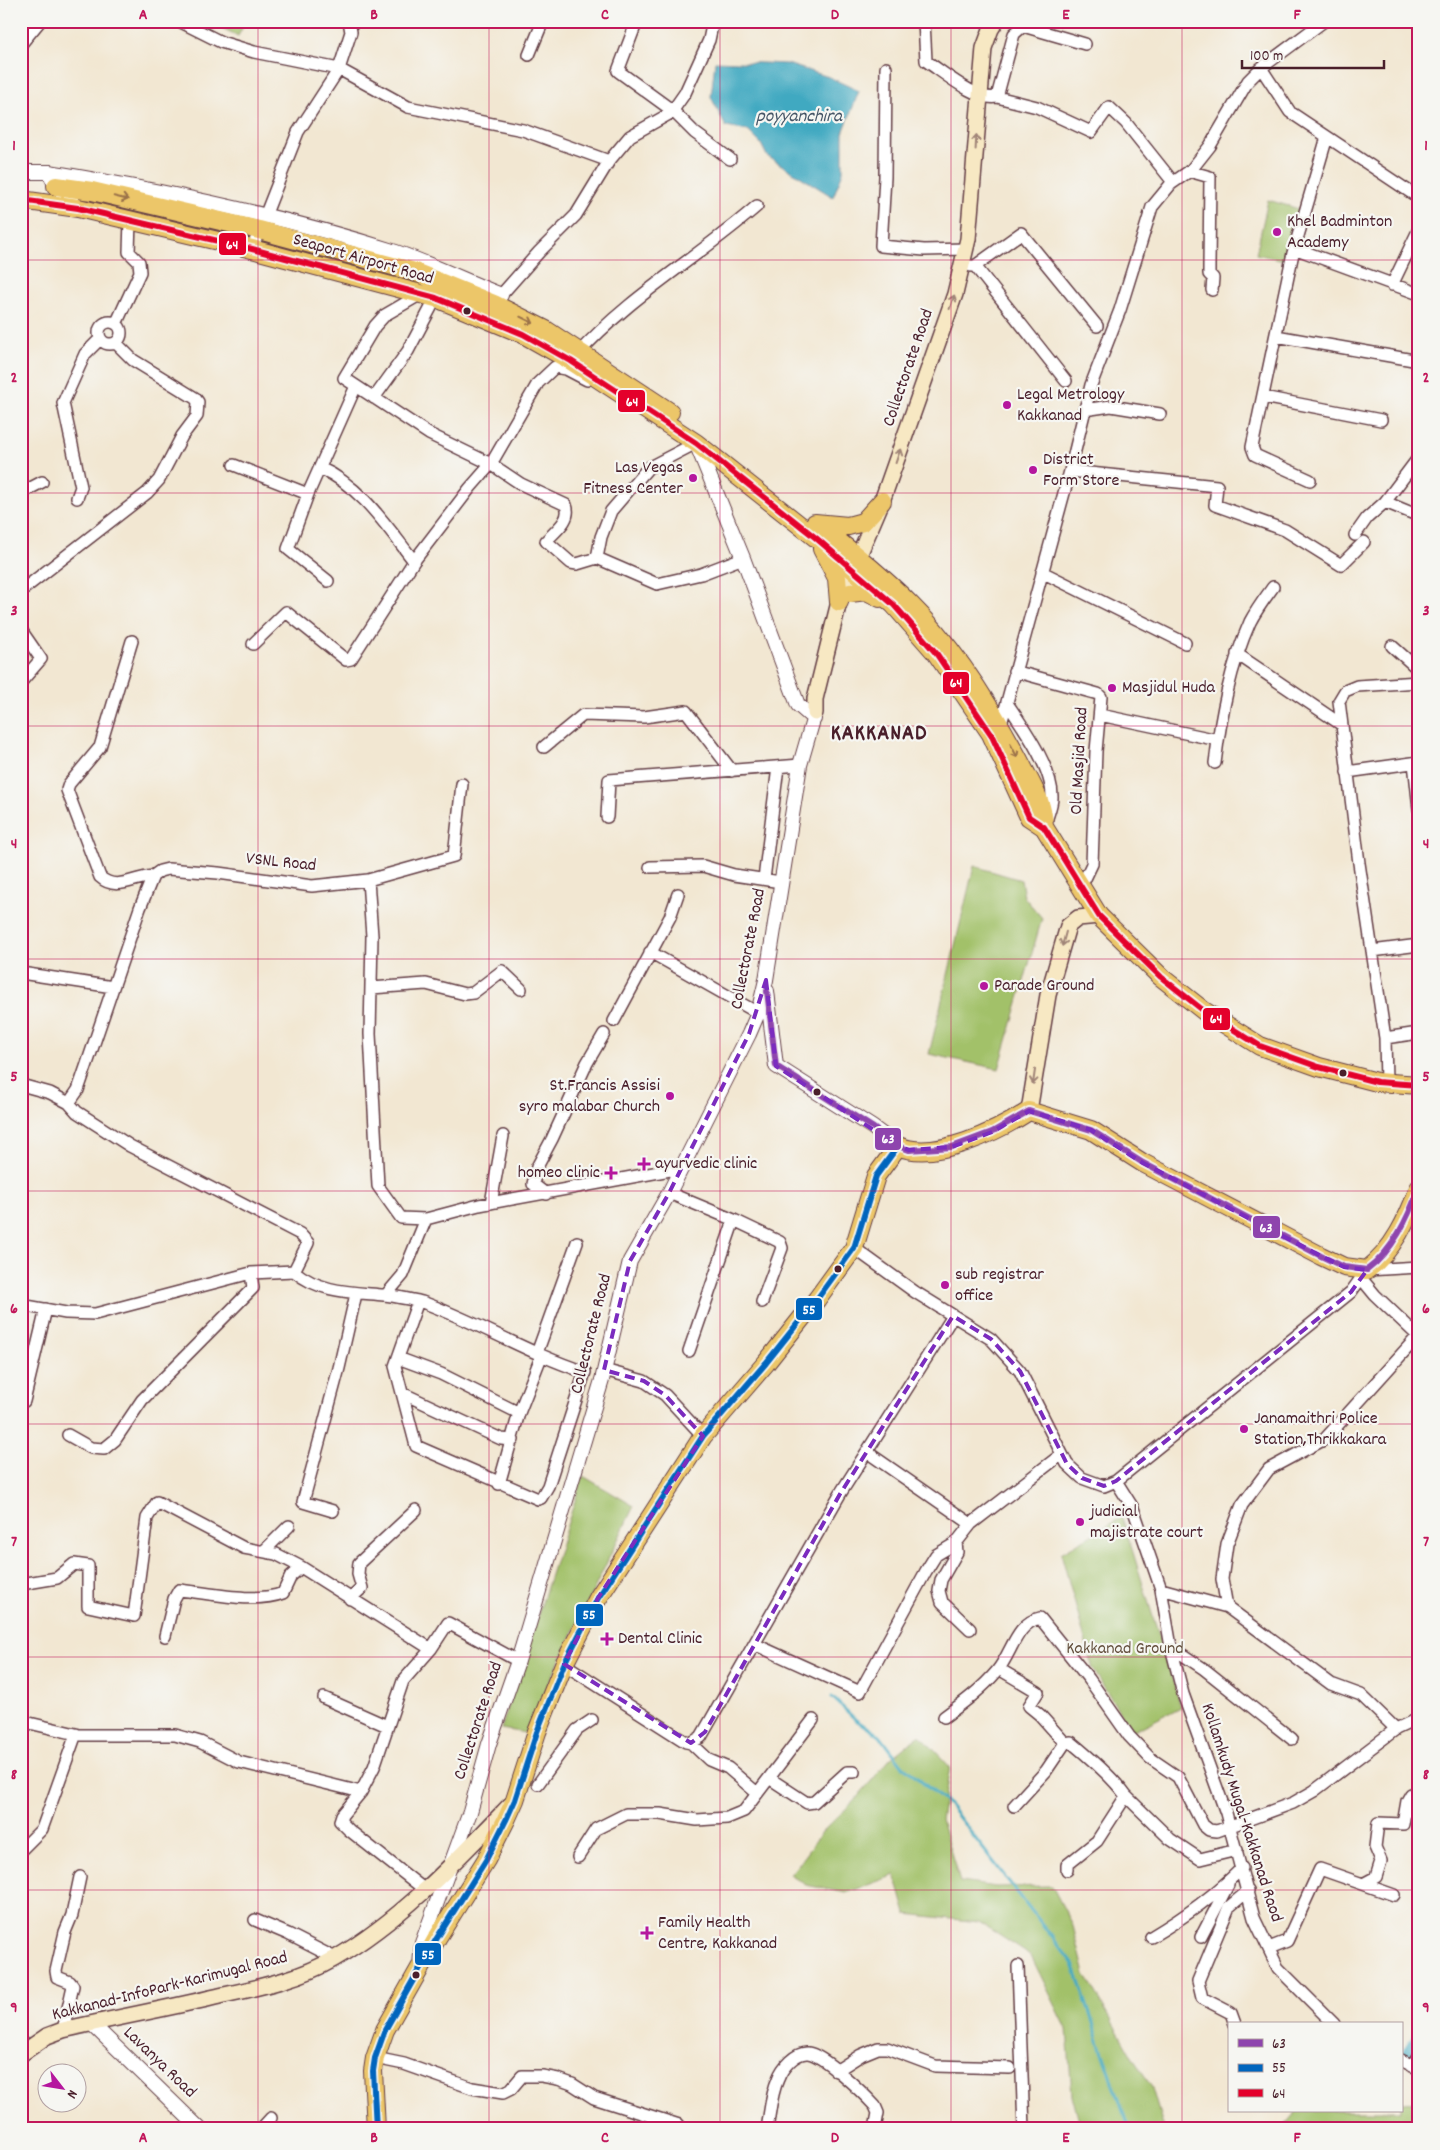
<svg xmlns="http://www.w3.org/2000/svg" width="1440" height="2150" font-family="Dekko,sans-serif">
<rect width="100%" height="100%" fill="#f6f6f2"/>
<filter id="ink" filterUnits="userSpaceOnUse"><feTurbulence type="fractalNoise" baseFrequency=".02" numOctaves="2"/><feDisplacementMap in="SourceGraphic" scale="10" xChannelSelector="R" yChannelSelector="G"/><feConvolveMatrix kernelMatrix="1 2 1 2 8 2 1 2 1" color-interpolation-filters="sRGB"/></filter>
<filter id="wash" filterUnits="userSpaceOnUse"><feTurbulence type="fractalNoise" baseFrequency=".0096" numOctaves="4" result="noise"/><feDisplacementMap in="SourceGraphic" scale="20" xChannelSelector="R" yChannelSelector="G"/><feGaussianBlur stdDeviation="1.12" result="paint"/><feColorMatrix in="noise" values="0 0 0 0 0 0 0 0 0 0 0 0 0 0 0 0 0 1.4 0 .05"/><feComposite in="paint" operator="in"/></filter>
<g filter="url(#wash)">
<rect width="100%" height="100%" fill="#f2e7d2"/>
<!-- green -->
<path fill="#a2c169" stroke="#76704a" d="M208,21H246L238,36Z
M1268,200L1299,209L1284,260L1256,254Z
M974,866L1021,880L1024,897L1042,918L999,1069L929,1054Z
M583,1476L634,1506L525,1733L501,1729Z
M1122,1517L1181,1707L1132,1732L1093,1669L1061,1553Z
M920,1735L950,1767L941,1820L960,1882L996,1887L1052,1886L1073,1926L1085,1974L1134,2060L1151,2085L1162,2122L1167,2129H1081L1072,2095L1067,2029L1031,1956L979,1922L906,1914L895,1875L846,1893L806,1885L790,1875L822,1832L854,1801L891,1758Z
M1419,2102V2129H1281L1297,2111H1401V2103Z"/>
<!-- water -->
<path fill="#41a9c1" stroke="#466476" d="M715,61L787,64L829,77L859,91L843,133V172L833,197L767,156L761,144L748,131L726,127L711,97Z"/>
<g fill="none" stroke-linecap="round" stroke-linejoin="round">
<!-- stream -->
<path stroke="#41a9c1" stroke-width="3" d="M832,1697L856,1720L880,1736L903,1766L950,1806L1073,1964L1129,2129"/>
<!-- canal -->
<path stroke="#41a9c1" stroke-width="10" d="M1407,2053L1419,2033"/>
</g>
</g>
<g filter="url(#ink)">
<g fill="none" stroke-linecap="round" stroke-linejoin="round">
<defs>
<path id="minor" d="M179,21L221,42L254,52L339,69L408,107L523,130L609,161
M637,21L618,71L673,111L695,133L730,159
M924,21L926,61C943,72 978,102 997,97L1014,34L1023,26L1085,44
M21,44L40,21
M529,55L543,21
M886,68L885,177L881,246L924,250L966,249
M1261,68L1290,112L1419,198
M997,97L1037,107L1091,132L1109,107L1126,123L1173,182
M1189,171L1210,177L1209,266V274L1213,278L1212,290
M1294,248L1419,294
M252,249L298,132L339,69L351,32L349,21
M971,266H975L1066,381
M975,266L1021,233L1097,326
M1392,285L1419,229
M421,294L385,315L375,326L344,378L429,434L491,464L538,383L555,367L566,369L587,380
M501,295L539,252L576,215L609,161L630,136L671,113L685,93L709,40L713,21
M99 333a11 11 0 1 1 22 0a11 11 0 1 1-22 0Z
M116,324L140,272L139,262L129,252L130,220
M1276,336L1419,361
M576,356C628,297 699,257 757,206
M1263,397L1381,420
M374,398L408,351L436,298
M1084,410L1111,406L1160,414
M234,465L308,494
M320,468C361,486 387,527 414,561
M1070,471L1217,486L1215,505L1285,530L1341,565L1364,542
M1310,480L1255,455L1252,447L1293,253L1327,137
M21,493L42,482
M77,498L81,487L63,403L85,354L100,339
M1385,502L1419,516
M1355,535L1367,518L1385,502L1419,457
M597,558L601,537L611,511L648,468L696,443
M1042,572L1185,643
M328,581L288,549L308,494L356,386
M21,591L147,493L159,480L182,436L197,416L198,402L195,398L133,360L116,343
M21,630L41,659L21,682
M132,641L100,747L69,784L67,790L100,877C116,892 135,877 153,876
M253,644L286,612L346,660L351,659L414,561L470,488L491,464L521,484L566,505C572,520 555,531 546,541L571,563L577,564L597,558L657,584L701,574L743,558
M1392,646L1419,670
M1237,654L1342,725
M1014,671L1098,694L1101,697L1096,751L1092,864L1081,887
M1007,703C1023,727 1053,768 1052,798C1052,805 1048,814 1046,821
M1100,715L1218,740
M1001,724L1070,471L1091,385L1120,310L1152,207L1171,184L1191,170L1210,146L1248,81L1261,68L1324,21
M544,747L583,715L644,717L686,711L732,771
M1215,763C1221,715 1230,667 1250,622C1256,610 1265,598 1273,587
M1414,763L1419,809
M1347,772L1419,762
M607,817L609,780L800,765
M650,867L703,866L734,875L781,882
M764,879L778,767
M368,880L454,856L462,784
M1372,951L1419,945
M650,952L758,1013
M21,973L113,987
M371,988L426,984L465,994L473,993L502,971L521,989
M614,1021L670,917L678,894
M1385,1038L1419,1033
M1386,1082L1385,1038L1359,863L1339,701L1345,691L1357,686L1419,682
M21,1085L50,1093L69,1103L77,1112L130,1146L300,1234L308,1243L294,1271
M69,1103L78,1090L87,1064L140,908L153,876L160,871L168,869L218,873L312,886L368,880L372,936L370,1034L378,1186L401,1218L426,1219
M669,1193L734,1220L689,1351
M546,1194L533,1184L537,1167L552,1139L587,1063L604,1034
M491,1203L503,1136
M734,1220L780,1242L782,1248L762,1302
M854,1248L915,1292L991,1339L1020,1371L1067,1464L1082,1478L1104,1486L1116,1481L1351,1292L1367,1270L1419,1267
M1361,1278L1375,1295L1417,1335
M386,1295L403,1275L426,1219L479,1205L681,1168
M21,1305L66,1313L95,1314L251,1273L294,1271C320,1293 352,1292 384,1295C395,1296 407,1299 418,1301L422,1302C478,1322 529,1354 585,1372L548,1486L541,1498L538,1499L416,1446L395,1366L418,1301
M537,1353L577,1242
M398,1358L441,1374L519,1413
M604,1370L644,1381L665,1395L703,1436
M402,1393L501,1439L513,1440
M21,1401H24L46,1309
M68,1435L91,1448L104,1449L115,1440L142,1400L253,1288L251,1273
M867,1452L971,1524
M1116,1481L1133,1508L1161,1589L1227,1607L1222,1579L1227,1544L1242,1505L1269,1469L1325,1439L1419,1335
M499,1484L519,1413L541,1357
M333,1511L303,1502L339,1368L356,1294
M264,1551L289,1526
M21,1584L57,1578L74,1564L88,1566V1606L134,1616L147,1518L157,1502L244,1548L276,1554L301,1567
M1161,1589L1171,1647L1183,1694L1226,1813L1254,1918L1278,1968L1334,2024
M350,1599L362,1588L358,1574L359,1563L416,1510
M1227,1607L1331,1684L1361,1695L1396,1729L1411,1722L1419,1726
M970,1629L942,1602L939,1591L941,1580L957,1552L956,1543L971,1524L1062,1454
M165,1636L174,1599L179,1590C210,1593 255,1604 283,1593L291,1576L301,1567L431,1649
M754,1644L860,1692L926,1571L936,1555L956,1543
M1171,1647L1204,1669L1292,1739
M564,1664L686,1742L691,1743L701,1737L840,1494L953,1316
M999,1669L1038,1692L1029,1706L1040,1715L1065,1743L1071,1742C1088,1756 1114,1779 1126,1796L1097,1841L1067,1865V1870
M324,1698L387,1726
M944,1717C963,1703 982,1689 997,1671C1012,1653 1016,1623 1040,1618L1089,1679L1129,1736L1150,1758L1178,1777L1203,1825L1209,1830L1217,1831L1293,1803L1314,1791L1396,1729
M813,1720L769,1778L807,1803L814,1802L847,1772H854
M21,1721L80,1735H175L200,1742L239,1762L361,1792
M691,1743L709,1760L728,1768L757,1793
M538,1784L577,1730L592,1720
M1126,1796L1170,1839L1200,1859L1237,1850
M1014,1806L1046,1771L1065,1743
M21,1850L42,1829L76,1734
M578,1857L596,1829L626,1814H660L697,1820L727,1818L744,1811L769,1778
M1363,1884L1376,1877L1381,1861L1375,1847L1378,1823L1403,1824L1407,1801L1411,1794L1419,1797
M425,1890L349,1830L340,1821L342,1815L361,1792L374,1767L403,1681L431,1649L448,1623L518,1661
M255,1920L288,1934L335,1958
M1151,1937C1185,1917 1215,1895 1242,1868
M1201,1937L1228,1885
M1269,1948L1287,1941L1320,1869L1394,1895
M1018,1966L1024,2129
M1235,2024L1231,2013L1202,1998L1198,1981L1229,1907L1248,1891
M63,2030L73,1986L70,1982L57,1977L56,1971L65,1932L72,1915L80,1877
M375,2058L404,2064L472,2088L503,2093L511,2089L522,2076H542L558,2079L572,2084L594,2098L679,2125
M1401,2060L1419,2069
M1412,2066L1419,2054
M836,2071L861,2055L878,2048H887L935,2066L1010,2068
M261,2129L271,2118
M767,2129C770,2113 771,2094 778,2079C782,2068 795,2052 808,2053C824,2055 863,2093 875,2106L878,2113L875,2129"/>
<path id="tertiary" d="M21,172H49L56,186L78,208
M49,172C165,191 283,216 396,252C431,264 466,281 501,295L494,304
M696,443L743,558L798,705L814,719
M767,991L776,1066L872,1127L898,1146
M420,1965L422,1943L470,1812L489,1744L518,1661L602,1380L630,1261L669,1193L749,1034L758,1013L766,980L800,765L815,713
M92,2024L200,2129"/>
<path id="secondary" d="M815,713V699L839,602L882,501L955,294L968,239L984,48L991,29L996,21
M1029,1111L1048,995L1068,926L1078,918L1099,916
M21,2054L47,2036L63,2030C114,2018 165,2009 215,1997C255,1988 298,1980 334,1959C401,1920 456,1861 510,1805"/>
<path id="primary" d="M56,186L92,191L259,230L415,272L494,304L546,330L670,412
M21,200L78,208L252,249L436,298L523,334L571,361L696,443L816,538L894,605L936,653L991,734L1029,817L1044,827L1099,916L1161,977L1204,1011L1260,1046L1319,1067L1377,1082L1419,1085
M815,523L848,526L863,522L882,501
M818,525C850,550 882,576 910,604C955,648 990,705 1019,760C1030,782 1044,802 1044,827
M822,549L837,578L839,602
M850,593L867,591L880,598
M376,2129L373,2071L375,2058L385,2030L437,1938L486,1860L506,1820L515,1800L537,1732L564,1664L598,1598L703,1436L766,1363L817,1299L854,1248L876,1176L898,1146C935,1162 998,1131 1029,1111L1091,1130L1143,1163L1321,1256L1344,1267L1367,1270C1393,1251 1408,1218 1419,1188"/>
</defs>
<!-- minor casing -->
<use href="#minor" stroke="#633d44" stroke-width="14"/>
<!-- tertiary casing -->
<use href="#tertiary" stroke="#633d44" stroke-width="16"/>
<!-- secondary casing -->
<use href="#secondary" stroke="#633d44" stroke-width="18"/>
<!-- primary casing -->
<use href="#primary" stroke="#633d44" stroke-width="20"/>
<!-- minor -->
<use href="#minor" stroke="#fff" stroke-width="11"/>
<!-- tertiary -->
<use href="#tertiary" stroke="#fff" stroke-width="14"/>
<!-- secondary -->
<use href="#secondary" stroke="#f7e8c3" stroke-width="15"/>
<!-- primary -->
<use href="#primary" stroke="#ecc669" stroke-width="18"/>
<defs>
<path id="bus-1" d="M767,991L776,1066L872,1127L898,1146L909,1150L952,1147L992,1132L1029,1111L1091,1130L1143,1163L1321,1256L1344,1267L1367,1270C1393,1251 1408,1218 1419,1188"/>
<path id="bus-2" d="M376,2129L373,2071L375,2058L385,2030L437,1938L486,1860L506,1820L515,1800L537,1732L564,1664L598,1598L703,1436L766,1363L817,1299L854,1248L876,1176L898,1146"/>
<path id="bus-3" d="M21,200L78,208L252,249L436,298L523,334L571,361L696,443L816,538L894,605L936,653L991,734L1029,817L1044,827L1099,916L1161,977L1204,1011L1260,1046L1319,1067L1377,1082L1419,1085"/>
</defs>
<!-- bus-1 casing -->
<use href="#bus-1" stroke="#f6f6f2" stroke-width="10"/>
<!-- bus-2 casing -->
<use href="#bus-2" stroke="#f6f6f2" stroke-width="10"/>
<!-- bus-3 casing -->
<use href="#bus-3" stroke="#f6f6f2" stroke-width="10"/>
<!-- bus-1 -->
<use href="#bus-1" stroke="#8e44ad" stroke-width="6"/>
<!-- bus-2 -->
<use href="#bus-2" stroke="#0065bd" stroke-width="6"/>
<!-- bus-3 -->
<use href="#bus-3" stroke="#e4002b" stroke-width="6"/>
</g>
<!-- one-way arrows -->
<defs><path id="oneway-shaft" d="M-6 0H5M1.5-3L5.5 0L1.5 3" fill="none" stroke-width="1.6" stroke-linecap="round" stroke-linejoin="round" transform="scale(1.25)"/></defs>
<g stroke="#a08477">
<use href="#oneway-shaft" transform="translate(976 142) rotate(-87)"/>
<use href="#oneway-shaft" transform="translate(952 302) rotate(-71)"/>
<use href="#oneway-shaft" transform="translate(898 456) rotate(-71)"/>
<use href="#oneway-shaft" transform="translate(1064 939) rotate(105)"/>
<use href="#oneway-shaft" transform="translate(1034 1077) rotate(98)"/>
</g>
<g stroke="#9b724a">
<use href="#oneway-shaft" transform="translate(121 198) rotate(13)"/>
<use href="#oneway-shaft" transform="translate(527 320) rotate(26)"/>
<use href="#oneway-shaft" transform="translate(1014 751) rotate(63)"/>
</g>
</g>
<!-- marked area -->
<path fill="none" stroke="#7b2cbf" stroke-width="4" stroke-dasharray="10 6" stroke-linejoin="round" d="M766,980L776,1066L898,1146L909,1150L952,1147L992,1132L1029,1111L1091,1130L1143,1163L1321,1256L1344,1267L1367,1270L1351,1292L1116,1481L1104,1486L1082,1478L1067,1464L1020,1371L991,1339L953,1316L840,1494L705,1732L691,1743L564,1664L598,1598L703,1436L665,1395L644,1381L604,1370L630,1261L669,1193L749,1034Z"/>
<!-- grid -->
<path fill="none" stroke="#c2185b" stroke-width="1" stroke-opacity="0.55" d="M258,21V2129M489,21V2129M720,21V2129M951,21V2129M1182,21V2129M21,260H1419M21,493H1419M21,726H1419M21,959H1419M21,1191H1419M21,1424H1419M21,1657H1419M21,1890H1419"/>
<!-- markers -->
<g fill="#b5179e" stroke="#f6f6f2" stroke-width="2">
<circle cx="1277" cy="232" r="5"/>
<circle cx="1007" cy="405" r="5"/>
<circle cx="1033" cy="470" r="5"/>
<circle cx="693" cy="478" r="5"/>
<circle cx="1112" cy="688" r="5"/>
<circle cx="984" cy="986" r="5"/>
<circle cx="670" cy="1096" r="5"/>
<path d="M641.5 1156.5h5v5h5v5h-5v5h-5v-5h-5v-5h5z"/>
<path d="M608.5 1165.5h5v5h5v5h-5v5h-5v-5h-5v-5h5z"/>
<circle cx="945" cy="1285" r="5"/>
<circle cx="1244" cy="1429" r="5"/>
<circle cx="1080" cy="1522" r="5"/>
<path d="M604.5 1631.5h5v5h5v5h-5v5h-5v-5h-5v-5h5z"/>
<path d="M644.5 1925.5h5v5h5v5h-5v5h-5v-5h-5v-5h5z"/>
</g>
<g fill="#4a1f2b" stroke="#f6f6f2" stroke-width="2">
<circle cx="467" cy="311" r="4.5"/>
<circle cx="1343" cy="1073" r="4.5"/>
<circle cx="817" cy="1092" r="4.5"/>
<circle cx="838" cy="1269" r="4.5"/>
<circle cx="416" cy="1975" r="4.5"/>
</g>
<g text-anchor="middle" dominant-baseline="central" stroke-width="4.5" stroke-linejoin="round" paint-order="stroke">
<!-- poi labels -->
<g font-size="18" fill="#4a1f2b" stroke="#f6f6f2" text-anchor="start">
<text x="1287" y="222">Khel Badminton<tspan x="1287" dy="21">Academy</tspan></text>
<text x="1017" y="395">Legal Metrology<tspan x="1017" dy="21">Kakkanad</tspan></text>
<text x="1043" y="460">District<tspan x="1043" dy="21">Form Store</tspan></text>
<text x="683" y="468" text-anchor="end">Las Vegas<tspan x="683" dy="21">Fitness Center</tspan></text>
<text x="1122" y="688">Masjidul Huda</text>
<text x="994" y="986">Parade Ground</text>
<text x="660" y="1086" text-anchor="end">St.Francis Assisi<tspan x="660" dy="21">syro malabar Church</tspan></text>
<text x="655" y="1164">ayurvedic clinic</text>
<text x="600" y="1173" text-anchor="end">homeo clinic</text>
<text x="955" y="1275">sub registrar<tspan x="955" dy="21">office</tspan></text>
<text x="1254" y="1419">Janamaithri Police<tspan x="1254" dy="21">Station,Thrikkakara</tspan></text>
<text x="1090" y="1512">judicial<tspan x="1090" dy="21">majistrate court</tspan></text>
<text x="618" y="1639">Dental Clinic</text>
<text x="658" y="1923">Family Health<tspan x="658" dy="21">Centre, Kakkanad</tspan></text>
</g>
<!-- street labels -->
<g font-size="18" fill="#4a1f2b" stroke="#f6f6f2">
<text transform="translate(363 260) rotate(16)">Seaport Airport Road</text>
<text transform="translate(909 368) rotate(-71)">Collectorate Road</text>
<text transform="translate(1080 761) rotate(-87)">Old Masjid Road</text>
<text transform="translate(281 863) rotate(6)">VSNL Road</text>
<text transform="translate(749 949) rotate(-79)">Collectorate Road</text>
<text transform="translate(592 1334) rotate(-76)">Collectorate Road</text>
<text transform="translate(479 1721) rotate(-72)">Collectorate Road</text>
<text transform="translate(1241 1813) rotate(72)">Kollamkudy Mugal-Kakkanad Raod</text>
<text transform="translate(170 1987) rotate(-14)">Kakkanad-InfoPark-Karimugal Road</text>
<text transform="translate(159 2063) rotate(44)">Lavanya Road</text>
</g>
<!-- park labels -->
<g font-size="18" fill="#64503e" stroke="#f6f6f2">
<text x="1125" y="1649">Kakkanad Ground</text>
</g>
<!-- water labels -->
<g font-size="19" font-style="italic" fill="#465667" stroke="#f6f6f2">
<text x="799" y="117">poyyanchira</text>
</g>
<!-- district labels -->
<g font-size="22" font-weight="bold" letter-spacing="1" fill="#4a1f2b" stroke="#f6f6f2">
<text x="879" y="734">KAKKANAD</text>
</g>
</g>
<g stroke="#f6f6f2" stroke-width="2">
<rect x="218" y="232" width="29" height="24" rx="5" fill="#e4002b"/>
<rect x="617" y="389" width="29" height="24" rx="5" fill="#e4002b"/>
<rect x="942" y="671" width="28" height="24" rx="5" fill="#e4002b"/>
<rect x="1202" y="1007" width="29" height="24" rx="5" fill="#e4002b"/>
<rect x="874" y="1127" width="28" height="24" rx="5" fill="#8e44ad"/>
<rect x="1252" y="1215" width="29" height="24" rx="5" fill="#8e44ad"/>
<rect x="795" y="1297" width="28" height="24" rx="5" fill="#0065bd"/>
<rect x="575" y="1603" width="29" height="24" rx="5" fill="#0065bd"/>
<rect x="414" y="1942" width="28" height="24" rx="5" fill="#0065bd"/>
</g>
<g font-size="14" text-anchor="middle" font-weight="bold" fill="#fff">
<text x="232" y="249">64</text>
<text x="632" y="406">64</text>
<text x="956" y="687">64</text>
<text x="1216" y="1023">64</text>
<text x="888" y="1143">63</text>
<text x="1266" y="1232">63</text>
<text x="809" y="1314">55</text>
<text x="589" y="1619">55</text>
<text x="428" y="1959">55</text>
</g>
<!-- margin -->
<rect width="1440" height="2150" fill="none" stroke="#f6f6f2" stroke-width="55"/>
<!-- legend -->
<rect x="1228" y="2022" width="175" height="90" fill="#f6f6f2" stroke="#b1a0a2"/>
<rect x="1238" y="2039" width="25" height="8" fill="#8e44ad" stroke="#b1a0a2"/>
<text x="1272" y="2048" font-size="15" fill="#4a1f2b">63</text>
<rect x="1238" y="2064" width="25" height="8" fill="#0065bd" stroke="#b1a0a2"/>
<text x="1272" y="2072" font-size="15" fill="#4a1f2b">55</text>
<rect x="1238" y="2089" width="25" height="8" fill="#e4002b" stroke="#b1a0a2"/>
<text x="1272" y="2098" font-size="15" fill="#4a1f2b">64</text>
<!-- north arrow -->
<g transform="translate(62 2088) rotate(121)"><circle r="24" fill="#f6f6f2" stroke="#b1a0a2"/>
<path d="M0-4L9 19L0 12L-9 19Z" fill="#b5179e"/>
<text y="-8" font-size="14" font-weight="bold" text-anchor="middle" fill="#4a1f2b">N</text>
</g>
<!-- scale -->
<path d="M1242 60v8h142v-8" fill="none" stroke="#4a1f2b" stroke-width="2.5"/>
<text x="1250" y="60" font-size="15" fill="#4a1f2b" stroke="#f6f6f2" stroke-width="4" paint-order="stroke">100 m</text>
<rect x="28" y="28" width="1384" height="2094" fill="none" stroke="#c2185b" stroke-width="2"/>
<g font-size="16" text-anchor="middle" font-weight="bold" fill="#c2185b">
<text x="143" y="19">A</text>
<text x="374" y="19">B</text>
<text x="605" y="19">C</text>
<text x="835" y="19">D</text>
<text x="1066" y="19">E</text>
<text x="1297" y="19">F</text>
<text x="14" y="150">1</text>
<text x="1426" y="150">1</text>
<text x="14" y="382">2</text>
<text x="1426" y="382">2</text>
<text x="14" y="615">3</text>
<text x="1426" y="615">3</text>
<text x="14" y="848">4</text>
<text x="1426" y="848">4</text>
<text x="14" y="1081">5</text>
<text x="1426" y="1081">5</text>
<text x="14" y="1313">6</text>
<text x="1426" y="1313">6</text>
<text x="14" y="1546">7</text>
<text x="1426" y="1546">7</text>
<text x="14" y="1779">8</text>
<text x="1426" y="1779">8</text>
<text x="14" y="2012">9</text>
<text x="1426" y="2012">9</text>
<text x="143" y="2142">A</text>
<text x="374" y="2142">B</text>
<text x="605" y="2142">C</text>
<text x="835" y="2142">D</text>
<text x="1066" y="2142">E</text>
<text x="1297" y="2142">F</text>
</g>
</svg>
